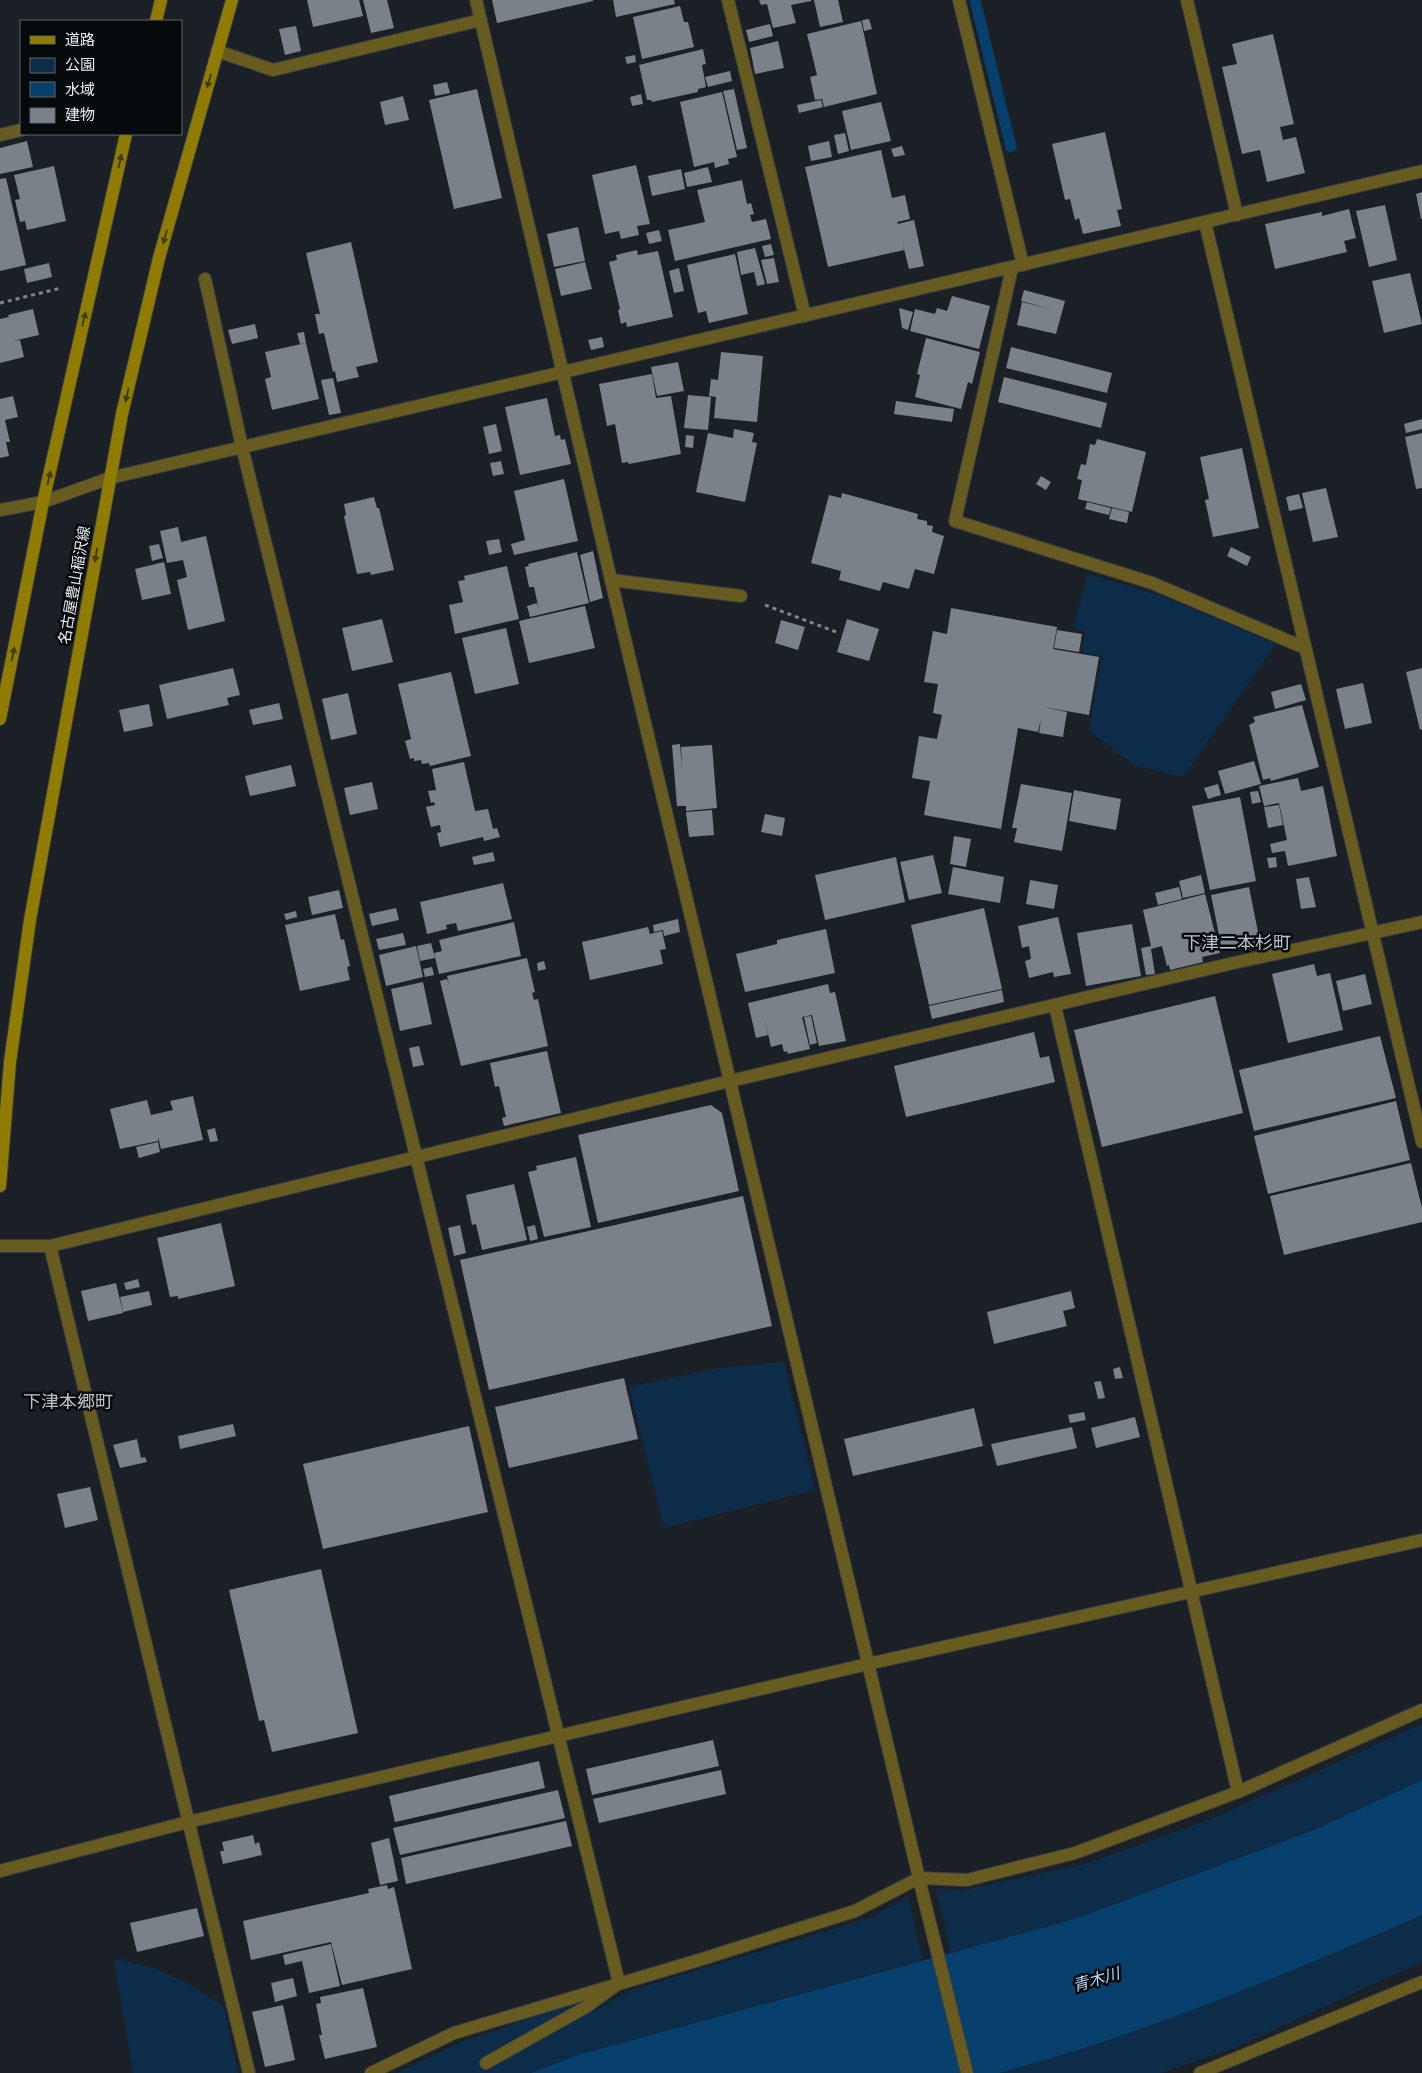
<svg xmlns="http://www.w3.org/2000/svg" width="1422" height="2073" font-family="'PT Sans','Noto Sans JP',sans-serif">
<rect width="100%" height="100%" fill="#1b2026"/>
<!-- green -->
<path fill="#0d2c49" d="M1088,574L1159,595L1276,644L1183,777L1133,765L1089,730L1102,656L1082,652L1085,631L1073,628Z
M784,1362L815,1490L664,1528L629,1387L718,1368Z
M1422,1724V1780L1314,1830L1075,1919L951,1953L936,1889L963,1890L1082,1865L1211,1819Z
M908,1896L923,1960L578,2055L531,2073H397L459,2043L579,2001L581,2004L479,2059L488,2070L631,1990L873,1917Z
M1422,1915V1962L1237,2047L1162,2073H999C1145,2034 1284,1975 1422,1915Z
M123,1959C134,1966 142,1964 153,1968C179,1978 201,1990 224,2007L238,2073H133L114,1961Z"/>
<!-- water -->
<path fill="#08406d" d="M1422,1780V1915C1284,1975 1145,2034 999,2073H531L578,2055L1075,1919L1314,1830Z"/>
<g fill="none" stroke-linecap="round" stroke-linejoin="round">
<!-- stream -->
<path stroke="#08406d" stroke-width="11" d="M975,0L1011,147"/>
</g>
<!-- building -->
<path fill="#7a8189" d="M307,0H359L363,16L313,27Z
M363,0H387L394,28L371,33Z
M492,0H593V1L497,23Z
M613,0H674L675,4L616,17Z
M759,0H811V1L791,5L796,23L773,28L767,4L761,5Z
M814,0H838L843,22L820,27Z
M680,6L684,22H688L694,47L642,59L633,17Z
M869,19L872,29L864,31L862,20Z
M861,21L877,94L824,107L822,99L815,100L810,77L817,75L807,34Z
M770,24L773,36L749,42L746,30Z
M296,26L301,51L285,55L279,29Z
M1273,34L1294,124L1280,127L1283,140L1296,137L1305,173L1267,182L1260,150L1242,154L1222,67L1237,64L1232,44Z
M778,41L784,68L755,74L750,48Z
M703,49L706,64L702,65L706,87L698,89V92L652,102L651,100H647L639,65Z
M635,55L636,62L627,64L625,57Z
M730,71L732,81L708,87L705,77Z
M447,82L450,93L435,96L433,85Z
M477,89L502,198L454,209L429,100Z
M734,89L747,148L737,150L723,91Z
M722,92L737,157L728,159L729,164L715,168L714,162L694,167L680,102Z
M641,94L643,104L632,106L630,97Z
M403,96L409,120L385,125L380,102Z
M821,100L823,107L799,113L797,105Z
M881,102L891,141L851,150L842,111Z
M1105,132L1122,209L1117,210L1121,226L1083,234L1079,218L1075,220L1070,199L1065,200L1052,144Z
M845,133L849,151L838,154L834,135Z
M27,141L33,167L0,174V148Z
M829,141L832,157L811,161L808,146Z
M902,146L905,155L894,157L891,149Z
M881,150L892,198L905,195L910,219L897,222L898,224L914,220L924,266L909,269L902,241L904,250L828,267L805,167Z
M636,165L650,224L637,226L639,235L621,239L619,231L605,234L592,175Z
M54,166L66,221L27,230L25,221L20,222L15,200L20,199L14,175Z
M708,167L712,182L687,187L684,173Z
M681,169L685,189L652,196L648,176Z
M6,178L26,265L0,271V179Z
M742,180L747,204L751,203L754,214L750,215L752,222L766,219L771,239L675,261L668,230L705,222L697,190Z
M1422,192V219H1421L1416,194Z
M1385,205L1397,260L1369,267L1356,211Z
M1349,209L1356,238L1344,241L1347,252L1275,269L1265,224L1322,212V216Z
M578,227L585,261L554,267L547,234Z
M659,230L662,241L649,244L646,233Z
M351,242L378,362L356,367L359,377L337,382L335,371L333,372L324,333L319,334L315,314H320L306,253Z
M771,244L774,255L765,257L762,246Z
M755,248L765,284L757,286L754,272L741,275L737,252Z
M637,250L638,255L658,251L673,317L627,327L626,322L621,324L618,310L620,309L609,262L617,260L616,255Z
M735,254L748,314L709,323L706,311L698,313L687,265Z
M774,258L779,282L767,284L761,260Z
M585,262L592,289L561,296L555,269Z
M49,263L52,277L27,283L24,269Z
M679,268L684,291L674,293L669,271Z
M1410,273L1422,324L1384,333L1372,281Z
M1024,290L1065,301L1056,334L1017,325L1022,302L1051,309L1021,301Z
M952,296L990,306L979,349L910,331L915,309L935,314L937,308L947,311Z
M899,308L913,312L908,330L902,328Z
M33,309L39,335L13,341L20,340L24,357L0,363V319L9,317L8,315Z
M255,324L258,338L232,344L228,330Z
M304,332L306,343L300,344L297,333Z
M602,337L604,347L591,350L588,340Z
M926,338L980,352L972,384L968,382L961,409L915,397L920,375L917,374Z
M306,343L319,399L272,410L265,379L271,377L265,352Z
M1011,347L1112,373L1107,393L1006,368Z
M721,352L763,356L757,422L714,418L716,397L709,396L711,379L718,380Z
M678,362L684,391L657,396L651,367Z
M652,374L656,398L671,396L681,454L629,464L628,462L622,463L615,424L607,426L599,384Z
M1004,377L1107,403L1101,428L998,402Z
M333,378L341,413L329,415L321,380Z
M688,395L711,397L708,430L684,428Z
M13,396L18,417L5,420L10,442H6L9,456L0,458V399Z
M547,398L555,436L560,435L561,440L565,439L571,464L520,475L505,407Z
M896,401L954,409L952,422L894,414Z
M1422,419V429L1406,433L1404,424Z
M496,424L502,451L489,454L483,427Z
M734,429L754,433L752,442L757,443L745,502L696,492L708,433L733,438Z
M1422,433V488L1416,489L1405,437Z
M686,435L694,436L693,448L685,447Z
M1097,439L1146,452L1132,512L1078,499L1082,480L1077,479L1081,464L1086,465L1090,444L1095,445Z
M1242,448L1259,528L1213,537L1205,500L1209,499L1200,457Z
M501,461L504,474L493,476L490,463Z
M1041,476L1051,482L1046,490L1036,484Z
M564,479L578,541L514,555L511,544L525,540L514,491Z
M1326,488L1338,537L1313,542L1302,493Z
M842,493L918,514L917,519L927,521V525L933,526L932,532L944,536L934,574L915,569L909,589L883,582L880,591L839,580L841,571L811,563L829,495L841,498Z
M1299,494L1303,508L1289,511L1286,497Z
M374,497L377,508H379L394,570L371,575L370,572L357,574L344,516L346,515L344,504Z
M1087,502L1111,508L1109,515L1085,509Z
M1112,508L1129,512L1127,523L1109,519Z
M178,527L181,542L206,536L225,621L188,630L177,580L187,577L183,560L167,563L160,531Z
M499,539L502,552L489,555L486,541Z
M159,544L163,558L152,561L149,546Z
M1231,547L1251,557L1247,566L1227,556Z
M593,551L603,598L590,602L580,555Z
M577,552L589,603L530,617L527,606L537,603L539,610L534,587H529L525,567L529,566L528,564Z
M164,562L171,594L142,600L135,569Z
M507,566L519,619L455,634L449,605L463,602L458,581L465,580L464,576Z
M585,606L595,648L529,663L519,621Z
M951,608L1057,627L1053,649L1099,657L1089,715L1043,707L1067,712L1063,737L1039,733L1041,719L1038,732L1018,728L1001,829L924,815L930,781L912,778L919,736L937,739L942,715L933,713L938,684L924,682L933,631L947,634Z
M382,619L393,662L352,671L342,628Z
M847,619L879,629L869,661L837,652Z
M781,620L805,627L798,650L775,643Z
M506,628L519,684L475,694L462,638Z
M1057,630L1082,634L1079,652L1054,648Z
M233,668L240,695L227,698L229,705L167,719L159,685Z
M1422,668V729L1420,730L1406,672Z
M451,672L471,756L430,766L429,763L422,764L421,760L414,761V758L410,759L405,741L411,739L398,684Z
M1363,683L1372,723L1345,729L1336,689Z
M1301,684L1306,700L1275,709L1271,692Z
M348,693L357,734L331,740L322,699Z
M279,703L283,719L253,725L249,710Z
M149,704L153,726L124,732L119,710Z
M1302,705L1319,767L1271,781L1270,778L1263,780L1249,725L1255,722L1253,717Z
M680,744L682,770L681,747L712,745L717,808L686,811V806H677L672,745Z
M1254,761L1261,784L1225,794L1218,771Z
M464,762L475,811L488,809L493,829L497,828L500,837L484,841L483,837L440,847L437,833L441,832L440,825L431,827L426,807L435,805L434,802L431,803L428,791L436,790L432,769Z
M291,765L296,786L250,796L245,776Z
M1298,778L1301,791L1323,786L1337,856L1288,866L1285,851L1272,853L1270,844L1287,840L1279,803L1264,806L1259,786Z
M372,782L378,809L350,815L344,788Z
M1021,784L1072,793L1062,851L1014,842L1017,828H1012Z
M1218,784L1221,795L1208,799L1204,788Z
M1074,790L1121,799L1116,830L1069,821Z
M1258,791L1261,802L1252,804L1250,792Z
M1240,797L1256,881L1210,890L1192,806Z
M1279,805L1283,825L1268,828L1264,807Z
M712,810L714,835L689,837L686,812Z
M765,814L785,818L782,836L761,832Z
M954,836L971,839L966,867L950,864Z
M493,852L495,861L474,865L472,857Z
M933,855L942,893L909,900L900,862Z
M896,857L905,902L825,920L815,875Z
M1276,857L1277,867L1269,868L1267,858Z
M953,867L1004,877L1000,903L948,894Z
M1201,875L1205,893L1183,898L1179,881Z
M1309,877L1316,907L1301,909L1296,879Z
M1030,880L1058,885L1054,909L1026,904Z
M503,883L512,919L458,931L456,923L446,925L447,929L427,934L420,902Z
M1179,887L1182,899L1158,905L1155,893Z
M1249,887L1260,942L1222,950L1211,895Z
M339,890L343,908L312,915L308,897Z
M1205,894L1220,953L1202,957L1203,962L1170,970L1169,965L1167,966L1162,946L1151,949L1155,974L1146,975L1141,948L1151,946L1143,910Z
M396,908L399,920L372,926L369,914Z
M984,908L1002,989L929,1005L911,925Z
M296,911L297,917L286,920L284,914Z
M335,914L341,940L344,939L350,966L347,967L350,980L300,991L285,925Z
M1058,917L1071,974L1054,977L1053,972L1029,978L1025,961L1031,959L1029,946L1022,948L1018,926Z
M678,919L680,932L664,936L663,930L654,932L653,925Z
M514,922L521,956L439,974L434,953L442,951L439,940Z
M1132,924L1141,976L1086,986L1077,933Z
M648,927L650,934L662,931L666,949L660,950L663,964L590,980L582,942Z
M826,929L835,973L745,992L736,954L777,944V940Z
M403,933L406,945L379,950L376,939Z
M431,943L435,958L420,961L417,946Z
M416,946L423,977L386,986L379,955Z
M527,958L535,992L532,993L534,1000L538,999L548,1046L461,1066L440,981L447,979L449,984L447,976Z
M544,961L546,969L538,971L537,963Z
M1314,964L1317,976L1330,973L1343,1030L1288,1043L1272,974Z
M432,967L434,975L425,977L423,969Z
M1365,974L1372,1004L1343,1011L1336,981Z
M423,982L432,1024L400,1031L391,989Z
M828,984L830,993L835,992L846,1041L819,1046L812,1015L802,1017L810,1049L788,1054L787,1051L784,1052L782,1044L771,1047L765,1020L768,1035L756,1038L748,1003Z
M1002,990L1004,1002L932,1019L929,1006Z
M1215,996L1243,1113L1102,1147L1074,1030Z
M811,1016L817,1043L810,1045L804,1017Z
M1034,1032L1040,1058L1049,1056L1055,1082L906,1117L894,1066Z
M1380,1036L1396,1098L1254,1131L1239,1070Z
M419,1046L424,1065L413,1067L409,1048Z
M547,1051L561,1113L504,1126L502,1118L506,1117L499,1086L495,1087L490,1063Z
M193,1096L203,1140L161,1149L158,1137V1141L120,1149L110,1109L147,1100L151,1115L173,1110L170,1101Z
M1396,1101L1410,1160L1268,1194L1254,1136Z
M711,1105L722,1113L739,1191L598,1223L578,1135Z
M215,1128L218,1141L210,1142L207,1130Z
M158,1142L160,1152L139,1158L136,1147Z
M576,1157L591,1227L544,1237L528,1172L537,1170L536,1166Z
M1411,1163L1422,1208V1222L1284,1255L1270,1196Z
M514,1184L527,1240L482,1250L476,1224L472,1225L466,1195Z
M743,1196L772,1326L489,1390L460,1260Z
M221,1223L235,1286L178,1299V1296L170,1297L157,1238Z
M460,1225L466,1253L454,1256L448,1228Z
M535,1225L538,1239L530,1241L527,1227Z
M138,1279L140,1287L126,1290L124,1283Z
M116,1283L123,1313L88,1321L81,1291Z
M149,1291L152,1305L123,1312L120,1297Z
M1071,1291L1075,1308L1063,1311L1067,1326L994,1344L987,1312Z
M1120,1367L1123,1378L1115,1379L1113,1369Z
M624,1378L638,1439L509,1468L495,1407Z
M1101,1381L1105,1398L1098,1399L1094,1382Z
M974,1408L983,1446L853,1476L844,1439Z
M1084,1412L1086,1420L1070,1423L1068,1415Z
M1135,1417L1140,1437L1096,1448L1091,1428Z
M233,1424L236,1436L180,1449L178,1436Z
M469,1426L488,1512L323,1549L303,1464Z
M1072,1427L1077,1448L997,1466L991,1444Z
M137,1439L141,1458L145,1457L147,1462L120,1468L113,1445Z
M90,1487L98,1520L65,1528L57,1494Z
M321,1569L358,1733L272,1752L264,1720L259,1721L229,1590Z
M713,1740L719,1766L592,1795L586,1769Z
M539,1761L545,1788L395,1822L389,1796Z
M721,1770L726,1794L599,1823L593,1799Z
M558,1790L565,1818L400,1855L393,1828Z
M566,1821L572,1846L406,1884L401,1858Z
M253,1835L255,1844L259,1842L262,1855L223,1864L220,1851H224L222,1842Z
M389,1838L398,1881L380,1885L371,1843Z
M387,1885L388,1889L394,1887L412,1969L342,1985L331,1942L251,1960L243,1921L369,1893L368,1889Z
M197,1908L204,1936L137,1952L130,1923Z
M331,1944L340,1986L309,1993L302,1961L285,1965L283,1955Z
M293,1978L297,1996L275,2002L271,1983Z
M363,1988L377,2047L325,2059L319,2035H322L316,2004L321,2003L320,1997Z
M283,2005L295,2060L265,2067L252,2012Z"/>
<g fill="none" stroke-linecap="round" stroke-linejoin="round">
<defs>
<path id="service" d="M1012,268L955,521L1152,583L1305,648
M611,580L741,596
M486,2063L586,2007L615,1986"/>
<path id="minor" d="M476,0L611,580L923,1895L967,2073
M728,0L805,316
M959,0L1023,265
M1187,0L1237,215
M217,51L273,70L481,20
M0,135L21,130
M1205,222L1422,1142
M205,279L242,447L619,1983
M0,510L43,502L110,478L1422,171
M1055,1006L1238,1792
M0,1246H50L730,1081L1229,964L1422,922
M50,1246L249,2073
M0,1871L188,1822L868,1664L1422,1540
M371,2073L454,2033L699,1960L855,1911L919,1878L967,1880L1075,1853L1238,1792L1422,1710
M1200,2073L1422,1982"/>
<path id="secondary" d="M156,21L161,0
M0,719L43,502L126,134
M0,1186L10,1062L30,920L122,414L159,258L232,0"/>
</defs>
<!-- service casing -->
<use href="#service" stroke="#383d42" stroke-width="14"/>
<!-- minor casing -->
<use href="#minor" stroke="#383d42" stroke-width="14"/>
<!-- secondary casing -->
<use href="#secondary" stroke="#383d42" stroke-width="14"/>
<!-- path -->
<path stroke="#81858a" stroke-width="3" stroke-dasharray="4 4" stroke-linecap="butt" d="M0,303L61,288
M765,605L839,633"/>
<!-- service -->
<use href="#service" stroke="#675b20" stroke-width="12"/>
<!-- minor -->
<use href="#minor" stroke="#675b20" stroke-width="12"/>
<!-- secondary -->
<use href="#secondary" stroke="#907c03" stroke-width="12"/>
</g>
<!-- one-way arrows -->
<defs><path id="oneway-solid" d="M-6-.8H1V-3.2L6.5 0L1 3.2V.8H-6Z" transform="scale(1.25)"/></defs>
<g fill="#453d08">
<use href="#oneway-solid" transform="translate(209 81) rotate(106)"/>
<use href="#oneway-solid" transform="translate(120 161) rotate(-77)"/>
<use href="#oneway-solid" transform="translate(165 237) rotate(106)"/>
<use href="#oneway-solid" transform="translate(84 319) rotate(-77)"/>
<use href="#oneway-solid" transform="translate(127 395) rotate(103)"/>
<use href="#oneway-solid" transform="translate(49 478) rotate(-77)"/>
<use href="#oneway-solid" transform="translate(96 555) rotate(100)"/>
<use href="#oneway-solid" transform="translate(13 654) rotate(-79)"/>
</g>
<g text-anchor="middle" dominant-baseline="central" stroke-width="5" stroke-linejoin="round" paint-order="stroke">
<!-- street labels -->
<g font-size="15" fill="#e9edf1" stroke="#070a0c">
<text transform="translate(74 585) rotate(-80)">名古屋豊山稲沢線</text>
</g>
<!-- water labels -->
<g font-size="16" font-style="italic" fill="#b4d5f7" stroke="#070a0c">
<text transform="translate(1096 1979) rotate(-16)">青木川</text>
</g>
<!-- quarter labels -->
<g font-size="18" fill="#bbc3cb" stroke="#070a0c">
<text x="1237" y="942">下津二本杉町</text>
<text x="68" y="1401">下津本郷町</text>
</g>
</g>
<!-- legend -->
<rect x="20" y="20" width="162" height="115" fill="#070a0c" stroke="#616568"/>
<rect x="30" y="36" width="25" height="8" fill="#907c03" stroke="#616568"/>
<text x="65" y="45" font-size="15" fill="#e9edf1">道路</text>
<rect x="30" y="58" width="25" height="15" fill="#0d2c49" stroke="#616568"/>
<text x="65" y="70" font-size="15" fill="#e9edf1">公園</text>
<rect x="30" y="82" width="25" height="15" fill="#08406d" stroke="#616568"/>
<text x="65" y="95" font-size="15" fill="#e9edf1">水域</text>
<rect x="30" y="108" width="25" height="15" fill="#7a8189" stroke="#616568"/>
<text x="65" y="120" font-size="15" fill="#e9edf1">建物</text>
</svg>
